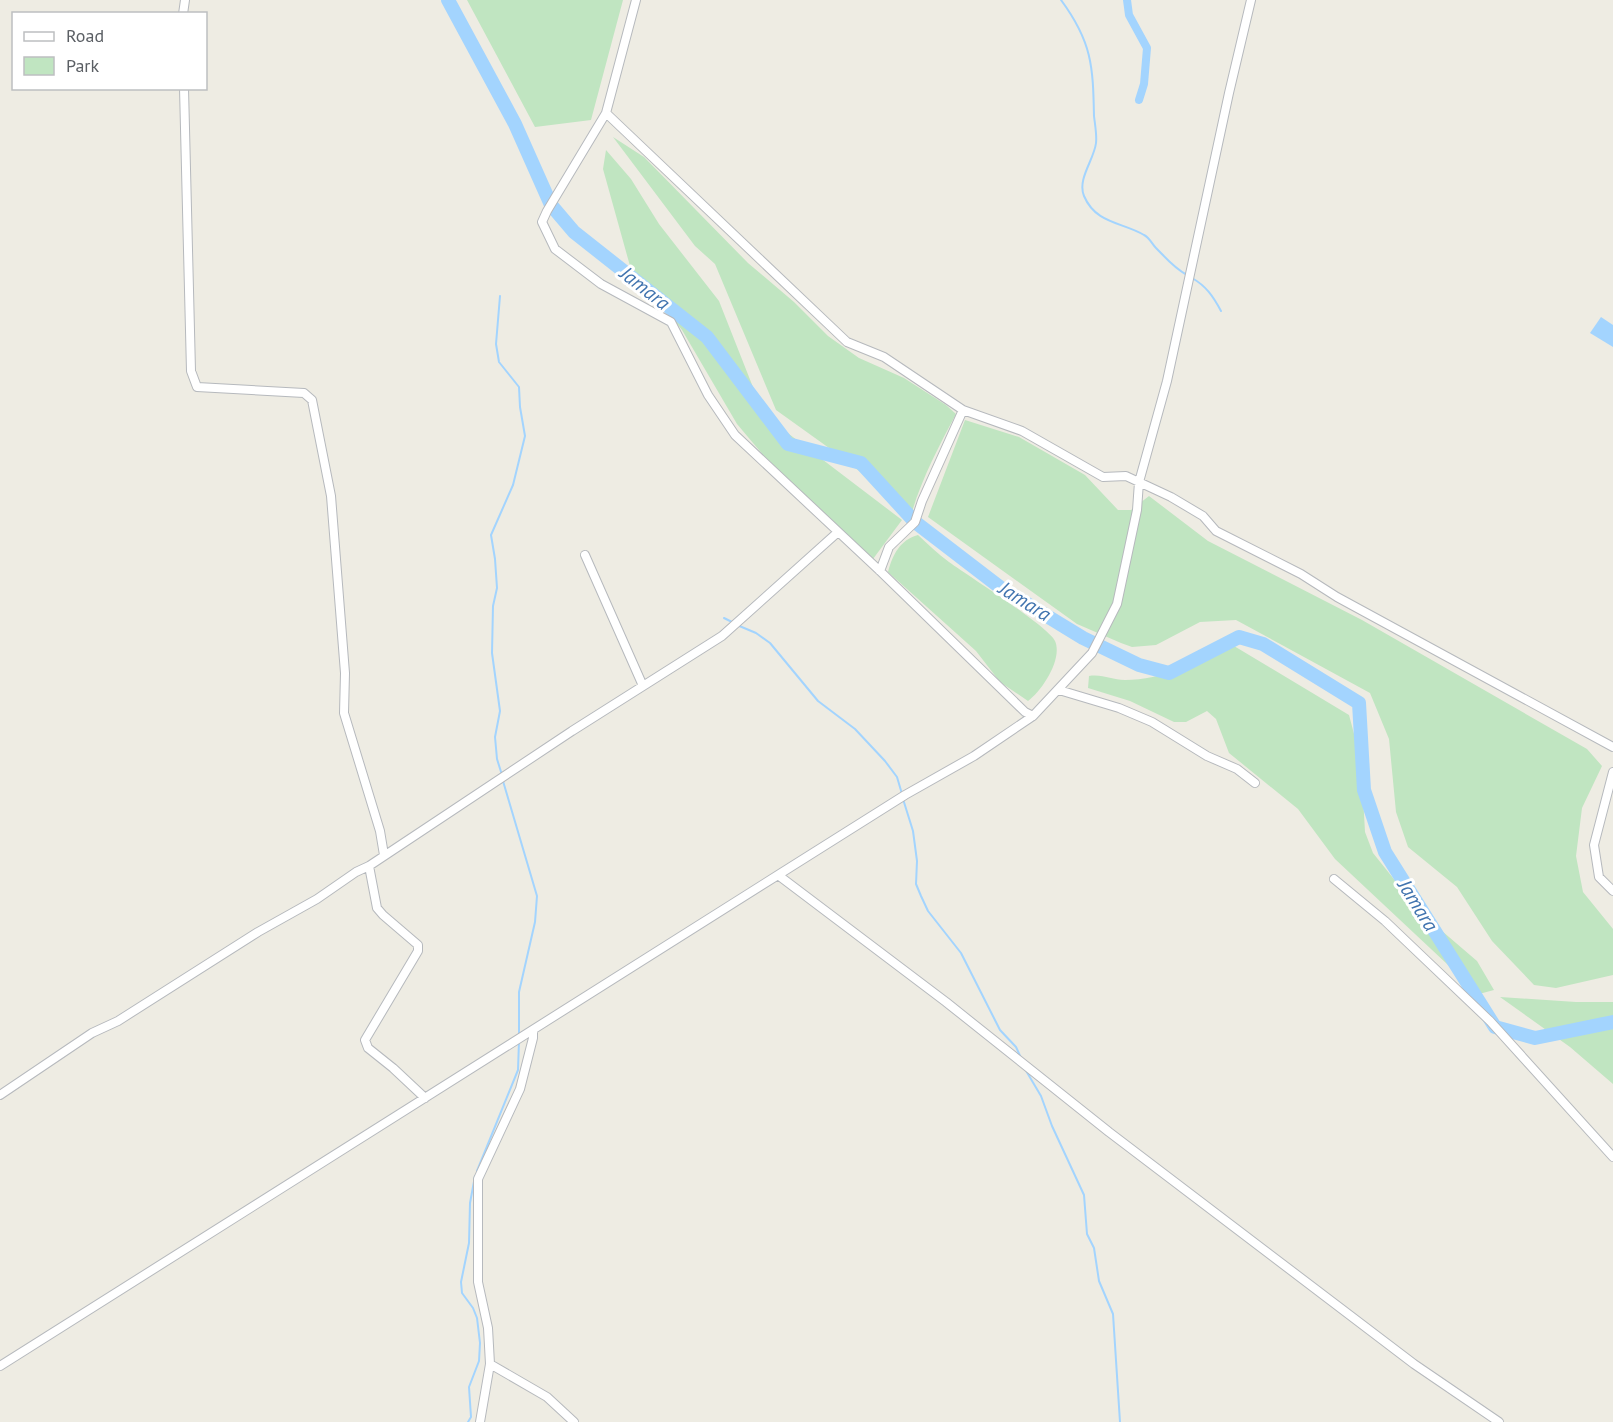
<svg xmlns="http://www.w3.org/2000/svg" width="1613" height="1422" font-family="'PT Sans',sans-serif">
<rect width="100%" height="100%" fill="#eeece3"/>
<!-- green -->
<path fill="#c0e5c1" d="M467,0H623L591,120L535,127Z
M613,137L644,157L748,263L794,302L828,336L859,358L904,378L946,405L956,414C939,446 922,478 912,512L836,453L776,410L715,264L695,246Z
M606,150L631,179L659,224L719,301L764,415L902,520L873,559L764,456L737,424L682,330L630,266L603,169Z
M965,420L1019,437L1085,475L1118,510H1131L1149,496L1208,541L1362,620L1587,749L1602,766L1582,808L1576,856L1583,892L1613,929V975L1556,988L1534,985L1492,941L1457,887L1408,847L1396,812L1389,739L1370,693L1236,620L1200,622L1156,645L1132,647L1121,643L1077,624L928,517Z
M918,535C928,544 938,554 949,562C967,575 1049,627 1055,641C1063,659 1042,691 1028,701L1000,682L976,651L888,572C893,554 900,540 918,535Z
M1229,643L1349,715L1361,760L1365,832L1373,853L1421,913L1477,961L1494,990L1479,994L1335,859L1298,809L1229,753L1216,719L1207,711L1186,722H1174L1130,701L1088,688L1089,676C1103,674 1112,680 1125,680C1162,680 1199,663 1229,643Z
M1500,997L1576,1002H1613V1084L1570,1047Z"/>
<!-- water -->
<path fill="#a3d4fe" d="M1601,317L1613,325V347L1590,333Z"/>
<g fill="none" stroke-linecap="round" stroke-linejoin="round">
<!-- stream -->
<path stroke="#a3d4fe" stroke-width="2" d="M1061,0C1092,42 1093,66 1094,116C1095,125 1097,135 1096,143C1094,160 1077,179 1084,196C1096,224 1122,222 1144,235C1149,237 1152,244 1156,248C1166,258 1174,268 1187,275
M1192,278C1206,286 1213,296 1221,311
M500,296L496,344L499,362L519,387L520,407L525,436L513,485L491,535L495,559L497,588L493,606L492,653L500,711L495,737L497,759L502,775
M724,618L732,622
M737,625L756,633L770,643L818,701L855,729L885,761L897,777L902,794
M503,781L537,896L535,922L519,992V1035
M903,799L913,831L917,861L916,884L921,896L928,911L961,953L1000,1030L1016,1047L1021,1058
M1025,1069L1041,1096L1052,1126L1084,1195L1087,1234L1094,1248L1099,1281L1113,1314L1120,1422
M477,1171L518,1070L519,1041
M468,1422L471,1417L469,1387L479,1361L480,1343L477,1318L473,1308L462,1293L461,1282L469,1243L470,1203L475,1176"/>
<!-- canal -->
<path stroke="#a3d4fe" stroke-width="8" d="M1127,0L1129,15L1147,48L1144,84L1139,100"/>
<!-- river -->
<path stroke="#a3d4fe" stroke-width="14" d="M448,0L515,124L551,205L574,232L707,337L788,444L861,463L915,522L1001,588L1083,638L1139,665L1169,673L1239,637L1263,644L1359,703L1364,790L1385,852L1495,1027L1535,1038L1613,1022"/>
<defs>
<path id="street" d="M183,14L185,0
M184,88L191,371L197,387L304,393L312,400L331,496L345,673L344,713L380,831L384,855
M606,113L847,342L884,357L963,410L1022,431L1103,477L1126,476L1171,497L1203,516L1216,531L1301,574L1337,597L1613,747
M585,555L643,686
M880,571L889,547L915,522L922,501L963,410
M1059,690L1119,708L1152,722L1207,756L1237,769L1255,783
M1033,716L1092,653L1117,604L1137,510L1139,482L1167,381L1229,93L1251,0
M1613,772L1594,845L1599,877L1613,891
M369,866L377,908L383,915L418,945V951L365,1040L368,1048L393,1068L425,1098
M778,875L946,1002L1109,1132L1414,1364L1499,1422
M1334,879L1385,921L1490,1021L1613,1157
M0,1095L92,1033L118,1021L258,932L317,899L356,872L369,866L572,731L722,636L838,532
M490,1364L547,1397L574,1422
M0,1366L778,875L905,795L974,756L1033,716L1025,712L880,571L735,435L708,395L671,322L601,284L555,249L542,222L547,211L606,113L636,0
M480,1422L490,1364L488,1328L478,1282V1179L520,1089L533,1038V1030"/>
</defs>
<!-- street casing -->
<use href="#street" stroke="#b6b9bd" stroke-width="10"/>
<!-- street -->
<use href="#street" stroke="#fff" stroke-width="8"/>
</g>
<g text-anchor="middle" dominant-baseline="central" stroke-width="6" stroke-linejoin="round" paint-order="stroke">
<!-- water labels -->
<g font-size="20" font-style="italic" fill="#4174af" stroke="#fff">
<text transform="translate(645 288) rotate(38)">Jamara</text>
<text transform="translate(1025 601) rotate(32)">Jamara</text>
<text transform="translate(1418 905) rotate(58)">Jamara</text>
</g>
</g>
<!-- legend -->
<rect x="12" y="12" width="195" height="78" fill="#ffffff" stroke="#bdbfc1" stroke-width="1.5"/>
<rect x="24" y="32" width="30" height="9" fill="#ffffff" stroke="#bdbfc1" stroke-width="1.5"/>
<text x="66" y="42" font-size="18" fill="#5b5f64">Road</text>
<rect x="24" y="57" width="30" height="18" fill="#c0e5c1" stroke="#bdbfc1" stroke-width="1.5"/>
<text x="66" y="72" font-size="18" fill="#5b5f64">Park</text>
</svg>
